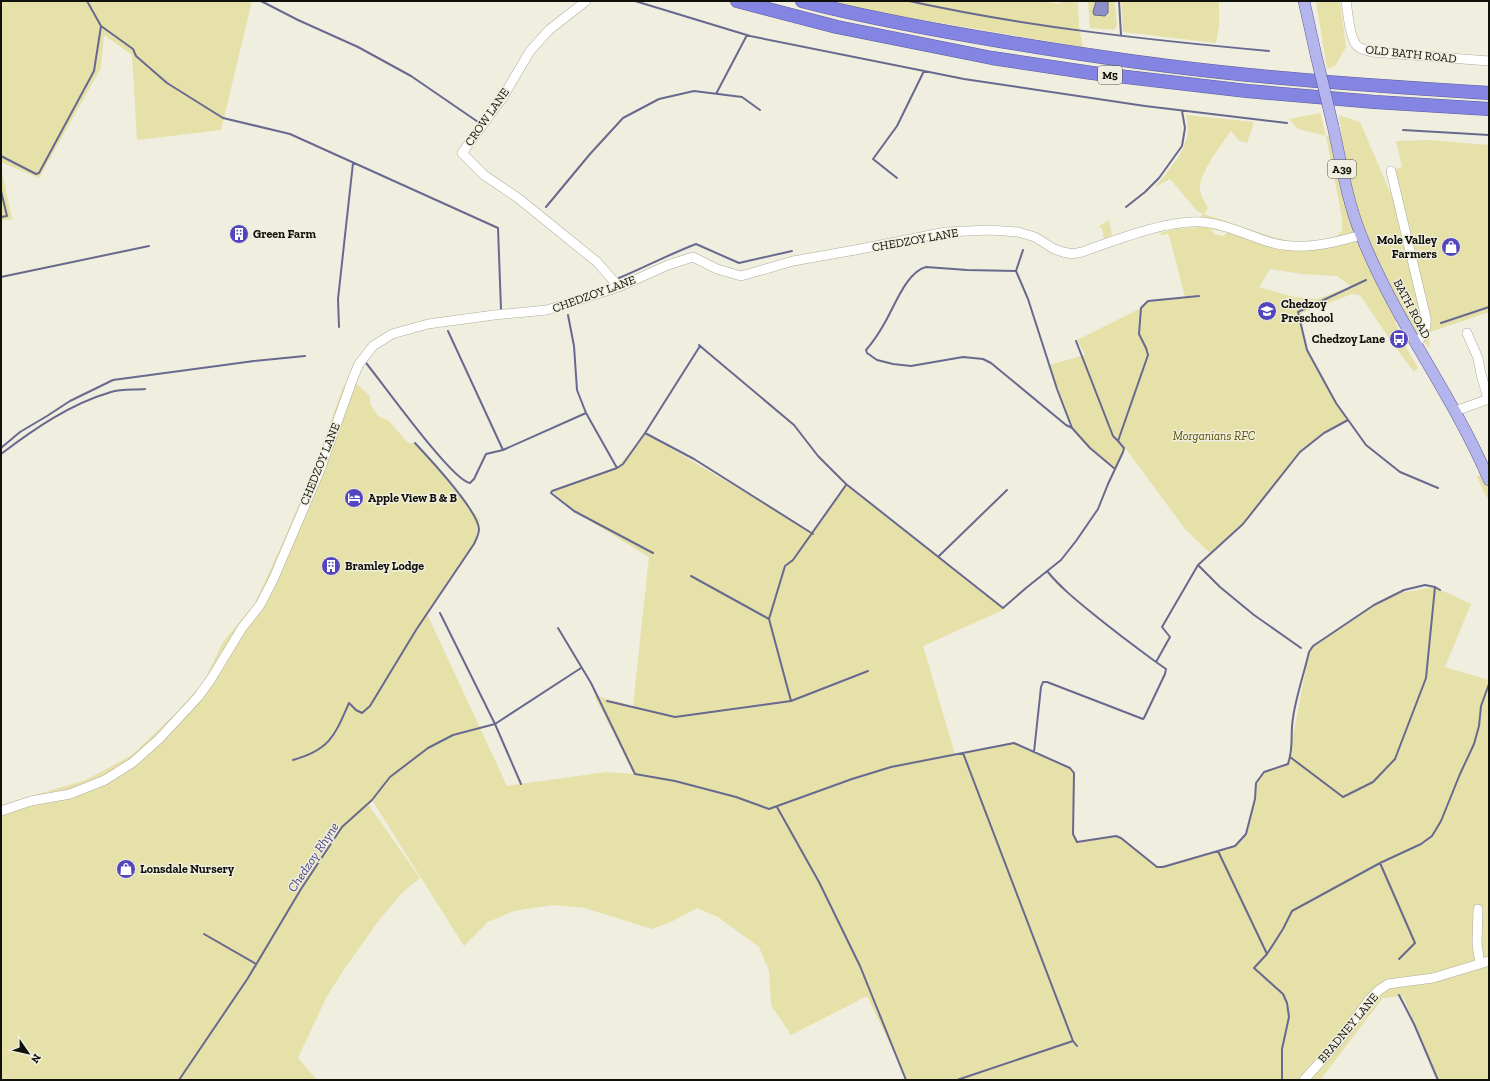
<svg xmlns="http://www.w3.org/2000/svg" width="1490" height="1081" font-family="'Zilla Slab',serif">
<rect width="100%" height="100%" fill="#f0eedf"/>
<!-- green -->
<path fill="#e6e0a9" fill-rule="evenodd" d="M1,1H252L221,130L137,140L132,55L104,35L101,68L39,178L1,162Z
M826,1H1042L1060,4L1061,1H1075L1077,10L1076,1H1078L1079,27L1083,47L859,9Z
M1088,1H1096L1093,12L1108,4V1H1115L1117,26L1114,30L1090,28Z
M1121,1H1219V25L1216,43L1123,32Z
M1316,1H1340L1346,47L1335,66L1327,69Z
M1320,113L1326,136L1342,139L1339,115L1360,122L1393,199L1391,171L1402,167L1396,141L1430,140L1489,145V312L1430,332L1429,348L1408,323L1395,322L1407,349L1418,368L1414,372L1393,344L1360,295L1352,294L1299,314L1307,350L1336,403L1348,420L1324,433L1300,452L1243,524L1210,553L1185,529L1126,449L1124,448L1115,469L1090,448L1072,428L1057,389L1049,365L1085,355L1077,340L1141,308L1148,301L1185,297L1170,239L1168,234L1161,235L1160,233C1172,230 1183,227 1196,228L1202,213L1198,212L1170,179L1155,187C1168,171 1186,152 1188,131C1188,126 1187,120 1186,115L1254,122L1247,143L1238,140L1231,131C1221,145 1200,172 1200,188C1200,195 1205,202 1208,208L1204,214L1273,237L1294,242L1319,240L1337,236L1342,230V218L1326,136L1298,129L1289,119ZM1211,229L1228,232L1224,236L1214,234ZM1270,269L1302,274L1337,276L1348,284L1350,287L1317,299L1294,297L1259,287Z
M1,167L12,219L1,221Z
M1109,220L1112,235L1104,239L1102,229L1099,226Z
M351,378L370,396V404L378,416L389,421L408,443H415L480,520L474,544L427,614L507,786L606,772L634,774L594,695L633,706L649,557L574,511L552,491L617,468L645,433L813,533L846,484L1005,609L923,646L955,754L1014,743L1070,768L1074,773L1073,834L1077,842L1116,836L1121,838L1157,867L1234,846L1246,834L1255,799L1256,783L1264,772L1288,763L1309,652L1313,646L1393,594L1435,587L1471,604L1445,667L1489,680V1080H1436L1403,996L1383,998L1320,1080H907L867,996L791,1035L771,1005L769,971L759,947L718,917L697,908L673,921L652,929L585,908L553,905L514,911L488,922L464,946L372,800L368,804L420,878L404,891L379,920L345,968L326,998L298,1058L317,1080H1V805L86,780L132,755L175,714L203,683L223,642L255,603L282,544L314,469L343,387Z
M1489,470V502L1477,477Z"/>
<!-- water -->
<path fill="#8d8fc8" stroke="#68698f" d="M1096,1H1108V13L1105,16L1094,15L1093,12Z"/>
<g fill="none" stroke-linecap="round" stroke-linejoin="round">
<!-- stream -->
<path stroke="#68698f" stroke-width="2" d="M87,1L101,26L133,49L136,56L167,83L223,118L290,134L498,228L501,309
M261,1L298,20L358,47L411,76L481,124
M635,1L750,36L964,79L1145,106L1287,123
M909,1C1027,27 1149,40 1269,51
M1119,1L1121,35
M716,94L747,35
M1403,130L1489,135
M1,156L36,174L39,173L94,71L101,26
M897,178L873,159L897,126L924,71
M1,191L7,216L1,217
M546,207L590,154L623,118L659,99L694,91L742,97L760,110
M1126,207L1145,192L1159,178L1182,146L1185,128L1182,111
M1023,250L1016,271L1028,299L1057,389L1072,428L1090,448L1115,469
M1016,271L967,270L926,267C906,272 894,308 884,324C879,333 873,342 866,350L867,353L877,360L893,364L911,366L963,357L983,359L991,363L1066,425L1072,428
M1,277L149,246
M619,278C645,267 670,254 696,244L739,263L792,251
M1366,280L1298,312L1307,350L1336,403L1366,445L1400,472L1438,488
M568,315L574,346L577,390L586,413L617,468
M1441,323L1489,307
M339,327L338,299L353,163
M448,331L503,450
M1076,341L1113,436L1118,441
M700,346L794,425L818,456L846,484L1003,608L1026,588L1061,560L1076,541L1098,509L1108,484L1123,452L1124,448L1118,441L1148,355L1146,348L1139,334L1141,308L1148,301L1199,296
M366,363C382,382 452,481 470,483L474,479L486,454L503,450L586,413
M645,433L694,459L813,534
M1,448L20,432L47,416L70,401L113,380L254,361L305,356
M1,454C34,429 70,404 111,392C121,389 134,390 145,389
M653,553L574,511L551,493L552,491L617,468L623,464L645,433L700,346L699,345
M939,556L1007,490
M1198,565L1220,587L1254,615L1301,648
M1047,571C1060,587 1076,600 1092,613C1113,630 1134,646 1156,662
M691,576L769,619
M440,613L495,724L521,784
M558,628L591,683L635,774L675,781L736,797L769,809L852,779L891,767L1014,743L1070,768L1074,773L1073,834L1077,842L1116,836L1121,838L1157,867H1163L1235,846L1246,834L1255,799L1256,783L1264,772L1288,764C1294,746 1290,735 1293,718C1296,696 1304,674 1309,652L1313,646L1374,605L1404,590L1425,585L1435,587
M607,701L675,717L791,701L868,671
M791,701L769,619L785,566L793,560L846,485
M1034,752L1041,687L1043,682H1047L1143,719L1144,718L1165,674L1166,669L1156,662L1170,637L1162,627L1198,565L1243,524L1300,452L1324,433L1348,420
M963,753L1073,1041
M1290,757L1343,797L1373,782L1395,759L1426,678L1435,587L1440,590
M293,760C330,750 335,735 349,703L356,710L362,713L370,706L416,630L474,544C476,540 479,533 479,529C478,511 429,458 415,443
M777,807L819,882L860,966L906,1080
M1218,851L1267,954
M1380,863L1415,943L1399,959
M204,934L256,964
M1399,995L1414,1024L1438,1080
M179,1080L248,978L301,889L342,827L372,800L390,777L428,748L453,735L495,724L581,668
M957,1080L1073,1041L1077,1046
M1282,1080V1049L1289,1017L1287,1003L1283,994L1254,968L1267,954L1283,929L1292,911L1380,863L1421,844L1432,836L1441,821L1460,774L1474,744L1479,726L1481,706L1489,684"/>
<defs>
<path id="minor" d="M586,1L549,30L530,51L503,97L462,153L484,175L518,198L597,262L619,287
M1346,1C1348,13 1349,33 1355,43C1358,49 1366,50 1372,52L1489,61
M1391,171L1426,318C1427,330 1423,335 1416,345
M1467,333L1478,358L1481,374L1488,399
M1455,411L1489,399
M1,811L31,801L70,794L105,780L132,763L159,739L198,697L211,679L242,628L260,605L273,580L320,470L353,378L359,364L373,346L392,334L428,324L494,315L547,310L619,287L668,265L693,257L717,269L741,276L793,261L855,250L946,232L990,230L1018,232L1035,237L1054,249L1063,252L1072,254L1082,252C1116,240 1166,220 1202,222C1225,224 1247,235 1269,242C1300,251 1331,244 1361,235
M1478,909L1477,944L1480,964
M1304,1080L1339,1041L1369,1000L1379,990L1388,984L1433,978L1489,961"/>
<path id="major" d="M1304,1L1316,55
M1333,126C1341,162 1347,200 1361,235C1395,321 1453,395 1489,480"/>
<path id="highway" d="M737,1L837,27L992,58L1092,73L1247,91L1375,102L1489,109
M802,1C867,18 934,30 1000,41C1083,55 1165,67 1249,75C1329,83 1409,88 1489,93"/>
</defs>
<!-- minor casing -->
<use href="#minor" stroke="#aeac9d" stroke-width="10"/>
<!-- major casing -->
<use href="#major" stroke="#5c5c97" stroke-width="12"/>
<!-- highway casing -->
<use href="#highway" stroke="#5c5c97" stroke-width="14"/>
<!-- minor -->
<use href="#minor" stroke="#fff" stroke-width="9"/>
<!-- major -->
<use href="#major" stroke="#b5b5ee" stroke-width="11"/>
<!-- highway -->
<use href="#highway" stroke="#8484e3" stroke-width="13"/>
<defs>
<path id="major-bridge" d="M1316,55L1333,126"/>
</defs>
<!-- major-bridge casing -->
<use href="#major-bridge" stroke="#5c5c97" stroke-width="12" stroke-linecap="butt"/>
<!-- major-bridge -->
<use href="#major-bridge" stroke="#b5b5ee" stroke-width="11"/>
</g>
<!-- icons -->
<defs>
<symbol id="building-disc" viewBox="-11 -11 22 22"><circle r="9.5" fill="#5346bd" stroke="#f0eedf"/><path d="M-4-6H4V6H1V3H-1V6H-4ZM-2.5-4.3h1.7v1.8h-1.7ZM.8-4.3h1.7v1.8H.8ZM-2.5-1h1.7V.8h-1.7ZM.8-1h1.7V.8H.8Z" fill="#fff"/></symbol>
<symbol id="shop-disc" viewBox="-11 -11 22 22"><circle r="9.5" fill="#5346bd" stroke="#f0eedf"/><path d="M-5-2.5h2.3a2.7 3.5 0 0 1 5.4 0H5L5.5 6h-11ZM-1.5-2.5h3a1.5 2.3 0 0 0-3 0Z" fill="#fff"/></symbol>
<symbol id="school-disc" viewBox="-11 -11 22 22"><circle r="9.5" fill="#5346bd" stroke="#f0eedf"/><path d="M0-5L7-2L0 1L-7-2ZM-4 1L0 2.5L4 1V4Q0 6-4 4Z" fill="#fff"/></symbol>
<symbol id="bus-disc" viewBox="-11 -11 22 22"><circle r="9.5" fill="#5346bd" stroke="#f0eedf"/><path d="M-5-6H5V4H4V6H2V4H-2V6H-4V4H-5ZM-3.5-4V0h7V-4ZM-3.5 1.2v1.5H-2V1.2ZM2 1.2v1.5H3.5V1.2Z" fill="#fff"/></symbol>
<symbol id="hotel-disc" viewBox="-11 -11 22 22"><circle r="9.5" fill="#5346bd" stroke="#f0eedf"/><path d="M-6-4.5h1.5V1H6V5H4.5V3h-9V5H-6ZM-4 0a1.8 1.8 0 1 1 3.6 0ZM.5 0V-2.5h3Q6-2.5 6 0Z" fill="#fff"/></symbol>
</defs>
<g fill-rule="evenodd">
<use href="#building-disc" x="228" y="223" width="22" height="22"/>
<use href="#shop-disc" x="1440" y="236" width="22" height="22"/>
<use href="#school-disc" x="1256" y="300" width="22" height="22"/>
<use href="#bus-disc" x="1388" y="328" width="22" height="22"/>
<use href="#hotel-disc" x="343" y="487" width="22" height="22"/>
<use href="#building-disc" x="320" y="555" width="22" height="22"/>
<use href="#shop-disc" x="115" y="858" width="22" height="22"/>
</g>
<g text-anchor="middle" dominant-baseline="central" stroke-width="3" stroke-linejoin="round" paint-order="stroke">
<!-- shield labels -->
<g fill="#f0eedf" stroke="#54534b" stroke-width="1">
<rect x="1098" y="66" width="24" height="18" rx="3"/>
<rect x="1328" y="160" width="28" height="18" rx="3"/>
</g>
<g font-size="11" font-weight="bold" fill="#11110b">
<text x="1110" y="75">M5</text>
<text x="1342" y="169">A39</text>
</g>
<!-- street labels -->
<g font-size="12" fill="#11110b" stroke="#f0eedf">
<text transform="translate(1411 54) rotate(6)">OLD BATH ROAD</text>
<text transform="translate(487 117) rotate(-55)">CROW LANE</text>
<text transform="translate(915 240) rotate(-10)">CHEDZOY LANE</text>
<text transform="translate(594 294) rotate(-20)">CHEDZOY LANE</text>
<text transform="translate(1412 309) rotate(62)">BATH ROAD</text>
<text transform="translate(320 464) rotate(-68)">CHEDZOY LANE</text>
<text transform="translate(1348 1028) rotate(-50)">BRADNEY LANE</text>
</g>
<!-- poi labels -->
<g font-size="12" font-weight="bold" fill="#11110b" stroke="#f0eedf" text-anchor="start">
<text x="253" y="234">Green Farm</text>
<text x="1437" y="240" text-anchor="end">Mole Valley<tspan x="1437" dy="14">Farmers</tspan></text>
<text x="1281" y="304">Chedzoy<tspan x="1281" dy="14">Preschool</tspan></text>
<text x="1385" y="339" text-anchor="end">Chedzoy Lane</text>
<text x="368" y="498">Apple View B &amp; B</text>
<text x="345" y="566">Bramley Lodge</text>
<text x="140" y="869">Lonsdale Nursery</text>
</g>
<!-- park labels -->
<g font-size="12" font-style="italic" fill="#5c5200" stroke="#f0eedf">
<text x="1214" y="436">Morganians RFC</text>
</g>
<!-- water labels -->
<g font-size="13" font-style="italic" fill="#454289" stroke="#f0eedf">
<text transform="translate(313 857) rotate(-56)">Chedzoy Rhyne</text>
</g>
</g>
<!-- border -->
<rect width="1490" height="1081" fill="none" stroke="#11110b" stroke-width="4"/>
<!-- north arrow -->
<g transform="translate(28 1053) rotate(124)" stroke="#f0eedf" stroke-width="3" paint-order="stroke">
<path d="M0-3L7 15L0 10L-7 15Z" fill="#11110b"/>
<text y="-6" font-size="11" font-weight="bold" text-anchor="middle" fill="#11110b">N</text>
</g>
</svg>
